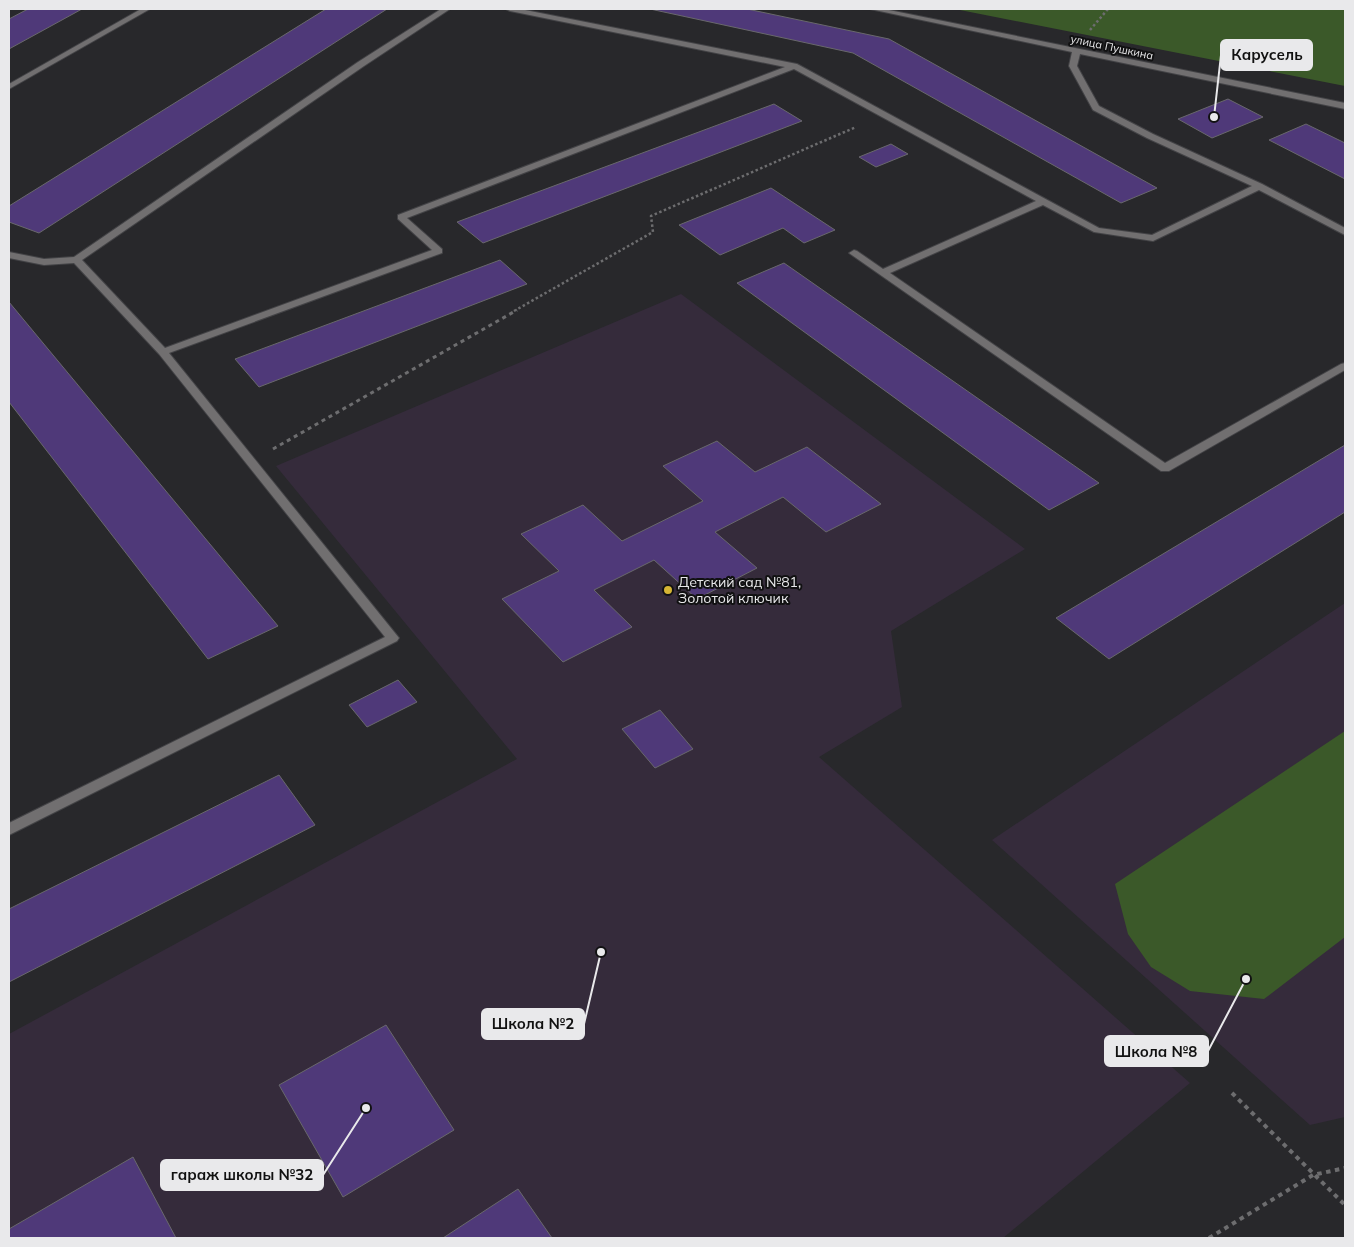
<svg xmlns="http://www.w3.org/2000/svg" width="1354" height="1247" font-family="Mulish,sans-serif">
<rect width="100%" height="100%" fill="#28282b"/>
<!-- education -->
<path fill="#352b3b" d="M681,294L1025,549L891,631L902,707L819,757L1190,1083L1003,1238H9V1034L517,759L276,466Z
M1345,603V1117L1310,1125L992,840Z"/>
<!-- green -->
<path fill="#3b5929" d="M955,9H1345V86Z
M1345,731V937L1264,999L1190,991L1151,967L1128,934L1115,884Z"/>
<!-- building -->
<path fill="#4f3979" stroke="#69686c" d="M28,9H82L9,49V19Z
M326,9H387L39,233L9,222V206Z
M650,9H747L889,39L1157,188L1121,203L853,53Z
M1228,99L1263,117L1212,138L1178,119Z
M774,104L802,121L483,243L457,222Z
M1306,124L1345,143V179L1269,140Z
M891,144L908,154L876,167L859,157Z
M771,188L835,230L804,243L783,228L720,255L679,225Z
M500,260L527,284L259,387L235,359Z
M784,263L1099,483L1049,510L737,283Z
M9,302L278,626L208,659L9,402Z
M717,441L755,472L807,447L881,504L826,532L783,497L715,532L757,568L697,599L654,560L594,590L632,627L563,662L502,599L559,571L521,534L583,505L622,541L703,501L663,466Z
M1345,445V512L1109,659L1056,618Z
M398,680L417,702L367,727L349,705Z
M660,710L693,749L655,768L622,729Z
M279,775L315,825L9,982V909Z
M386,1025L454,1130L343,1197L279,1085Z
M133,1157L176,1238H9V1229Z
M518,1189L552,1238H443Z"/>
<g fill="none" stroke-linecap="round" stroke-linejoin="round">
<defs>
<path id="minor" d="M141,9H150L9,89V84Z
M441,9H450L364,66L82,260L165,348L432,250L398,219V215L785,67L510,11L506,9H520L797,64L1099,228L1152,235L1252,186L1147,138L1093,110L1069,66L1072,52L870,9H884L1345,103V109L1080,54L1077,66L1099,106L1153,134L1262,184L1345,228V235L1259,190L1153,241L1094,232L1043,205L890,273L1165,463L1341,364L1345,363V370L1169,471H1161L849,253L854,250L857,251L883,269L1036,201L794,69L407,218L442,249V253L169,353L399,638L397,641L9,835V823L385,637L159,354L74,263L44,265L9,258V252L44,259L74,257L358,62Z"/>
</defs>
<!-- minor casing -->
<use href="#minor" stroke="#434346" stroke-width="2"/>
<!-- path-far2 -->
<path stroke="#6d6d6f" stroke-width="2.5" stroke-dasharray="2.5 2.5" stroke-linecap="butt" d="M1090,30L1108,9
M514,311L653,232L651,216L856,127"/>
<!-- path-far1 -->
<path stroke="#6d6d6f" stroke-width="3" stroke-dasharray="4 4" stroke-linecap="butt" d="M273,449L517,310"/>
<!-- path -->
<path stroke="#6d6d6f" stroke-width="4" stroke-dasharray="4.5 4.5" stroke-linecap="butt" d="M1232,1093L1345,1205
M1209,1238L1313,1175L1345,1168"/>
<!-- minor -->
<use href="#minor" fill="#716f70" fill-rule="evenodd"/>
</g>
<!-- markers -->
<circle fill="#d5b534" stroke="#111112" stroke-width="2" cx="668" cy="590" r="5"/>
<g text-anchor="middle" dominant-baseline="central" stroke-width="4" stroke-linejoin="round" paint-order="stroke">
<!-- far-street labels -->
<g font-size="11" fill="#e9e9eb" stroke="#111112">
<text transform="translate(1112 47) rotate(12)">улица Пушкина</text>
</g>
<!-- poi labels -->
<g font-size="14" fill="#e9e9eb" stroke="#111112" text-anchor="start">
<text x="678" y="582">Детский сад №81,<tspan x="678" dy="16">Золотой ключик</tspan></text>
</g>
</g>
<!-- callouts -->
<path fill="none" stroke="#e9e9eb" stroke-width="2" d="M1214 117L1221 55M601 952L584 1024M1246 979L1208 1051M366 1108L323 1175"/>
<g fill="#e9e9eb" stroke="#111112" stroke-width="2">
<circle cx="1214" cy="117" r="5"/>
<circle cx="601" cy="952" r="5"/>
<circle cx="1246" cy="979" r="5"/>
<circle cx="366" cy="1108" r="5"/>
</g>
<g fill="#e9e9eb" stroke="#e9e9eb" stroke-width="2">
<rect x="1221" y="40" width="91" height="30" rx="5"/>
<rect x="482" y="1009" width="102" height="30" rx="5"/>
<rect x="1105" y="1036" width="103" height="30" rx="5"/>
<rect x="161" y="1160" width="162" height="30" rx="5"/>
</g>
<g font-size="15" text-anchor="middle" font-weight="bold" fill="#111">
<text x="1267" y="60">Карусель</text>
<text x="533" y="1029">Школа №2</text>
<text x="1156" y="1057">Школа №8</text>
<text x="242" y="1180">гараж школы №32</text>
</g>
<!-- border -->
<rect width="1354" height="1247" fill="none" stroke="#e9e9eb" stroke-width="20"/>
</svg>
